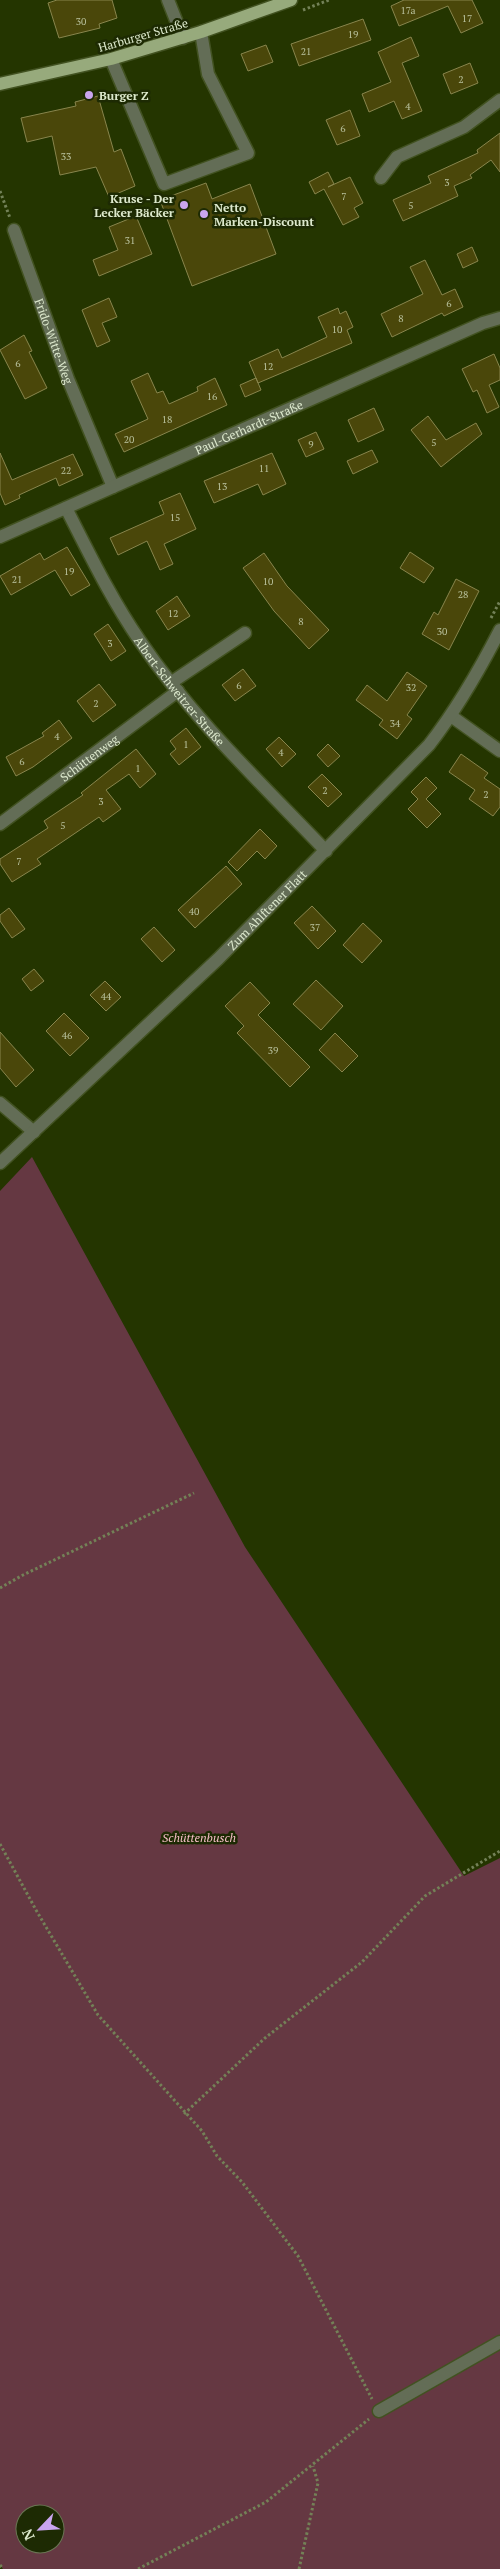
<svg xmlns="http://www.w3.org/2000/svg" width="500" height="2569" font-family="'PT Serif',serif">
<rect width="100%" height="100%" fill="#243500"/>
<!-- green -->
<path fill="#653842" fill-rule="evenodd" d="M32,1157L245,1547L464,1876L500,1858V2569H3L0,2565V1191ZM25,2514H55V2544H25Z"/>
<!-- building -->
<path fill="#4a470a" stroke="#88854d" d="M57,0H112L117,18L99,24L100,28L59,38L48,3Z
M404,0H472L483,23L461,33L448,6L399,26L391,6Z
M363,19L371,40L299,66L291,44Z
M411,37L419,56L402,63L422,111L402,119L394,101L369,112L362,94L391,82L378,52Z
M266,45L273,62L248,71L241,54Z
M470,63L478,83L451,94L443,74Z
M98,96L114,152L121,149L135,186L109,197L96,167L60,175L52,136L27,142L21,118L76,106L75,102Z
M350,110L360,136L337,145L326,120Z
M500,133V172L491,160L470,175L472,178L454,186L458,196L403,221L393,200L431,183L428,176L478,153L477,150Z
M328,172L334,184L328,187L350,177L363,203L354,208L359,217L343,225L324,189L315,194L309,182Z
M206,183L212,199L250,184L276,254L192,286L160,200Z
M136,216L152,254L99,276L93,260L118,250L109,227Z
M472,247L478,261L463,268L457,254Z
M425,260L442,295L455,289L463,307L444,316L442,313L392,337L381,314L423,294L410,267Z
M109,298L117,317L102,323L110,341L97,347L82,310Z
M338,308L340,314L346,311L353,327L347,330L352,343L258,383L249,362L278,349L282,358L327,337L318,317Z
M24,335L32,351L29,352L47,388L25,399L0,350Z
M494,354L500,368V380L489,385L499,407L487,413L477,390L473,392L462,369Z
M148,373L157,393L163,391L169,404L198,391L197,387L215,378L227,405L124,452L115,434L148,419L131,381Z
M256,378L261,390L245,397L240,385Z
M374,408L384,430L358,442L348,420Z
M428,416L446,440L476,423L482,434L441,467L411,430Z
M316,432L324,449L306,457L298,440Z
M372,450L378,462L353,474L347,461Z
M0,453L12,480L73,454L83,475L59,486L56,478L19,495L20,498L5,505L0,493Z
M272,453L286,484L263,495L258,484L214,503L204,481Z
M180,493L196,529L164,544L173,564L160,570L147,541L118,555L110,538L164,514L159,502Z
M67,547L90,585L71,596L55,570L11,595L0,576L40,553L44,560Z
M410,552L434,568L424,583L400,568Z
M264,553L287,586L329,630L309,649L274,611L243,568Z
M456,579L479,591L449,650L422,634L434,612L438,615Z
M177,596L190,616L168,630L156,611Z
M108,624L126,651L111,661L94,634Z
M243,669L256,686L235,701L222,685Z
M407,672L427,686L407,715L412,719L397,739L379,725L383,720L356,700L367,685L387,701Z
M99,684L116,705L93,722L77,701Z
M59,720L72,738L33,767L16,776L6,757L44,736L42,733Z
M186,728L201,747L179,765L170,754L176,749L170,741Z
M279,737L296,754L282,767L266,749Z
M328,744L340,756L328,767L317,755Z
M136,749L156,774L140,788L129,774L106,790L121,809L103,822L99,817L37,859L41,864L12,882L0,864V859L48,828L44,821L83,795L81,793Z
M461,754L488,773L484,778L500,789V807L493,816L469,799L475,790L449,772Z
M322,774L342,794L328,807L308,787Z
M426,777L437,788L426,799L441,814L427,828L408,809L418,799L411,792Z
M260,829L277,846L265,859L257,851L237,871L228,862Z
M226,866L242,884L195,928L178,910Z
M312,906L336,931L318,949L294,923Z
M9,908L25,929L12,938L0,921V915Z
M363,923L382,941L362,963L343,945Z
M154,927L175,950L162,962L141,939Z
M34,969L44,981L31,991L22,979Z
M316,980L343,1006L321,1030L293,1004Z
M105,981L121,997L106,1011L90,995Z
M250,982L270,1003L258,1015L310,1067L290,1087L237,1033L244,1026L225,1006Z
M64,1013L89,1038L70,1056L46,1031Z
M0,1032L34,1070L16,1087L0,1068Z
M335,1033L358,1056L342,1072L319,1050Z"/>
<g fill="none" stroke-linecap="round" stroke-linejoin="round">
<defs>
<g id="minor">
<path d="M168,0L183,38"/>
<path d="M111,59L164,184L248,153L208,74L201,32"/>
<path d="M381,178L397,157L464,127L500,100"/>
<path id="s1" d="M14,230L68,379L113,487"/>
<path id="s2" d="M66,508C89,553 111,599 140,641C193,719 261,783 326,851"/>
<path id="s3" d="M0,537L483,323L500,318"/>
<path d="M172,682L245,633"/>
<path d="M451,716L500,751"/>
<path id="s4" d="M0,824L178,691"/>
<path d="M0,1103L34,1132"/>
<path id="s5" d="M0,1163L218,959L429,745C457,709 479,671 500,630"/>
<path d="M379,2411L500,2342"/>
</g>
<path id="major" d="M0,84L111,59L201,32L291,0"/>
</defs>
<!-- minor casing -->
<use href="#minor" stroke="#425221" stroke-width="15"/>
<!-- major casing -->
<use href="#major" stroke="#425221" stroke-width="15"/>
<!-- path -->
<path stroke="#738157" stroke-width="3" stroke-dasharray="2.5 2.5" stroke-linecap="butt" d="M303,10L329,0
M0,191L10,218
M491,618L500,601
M0,1588L23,1575L194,1493
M0,1844L36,1910L98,2015L202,2131L217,2156L242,2182L298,2256L372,2399
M184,2114L265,2038L362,1962L425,1896L500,1851
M0,2565L3,2569
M138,2569L266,2502L369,2419
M299,2569L318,2483L313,2466"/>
<!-- minor -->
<use href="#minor" stroke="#636d56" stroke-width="12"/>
<!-- major -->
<use href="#major" stroke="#97aa7c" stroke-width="12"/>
</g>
<!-- markers -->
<g fill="#c9a5ee" stroke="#1d2a03" stroke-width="2">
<circle cx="89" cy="95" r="5"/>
<circle cx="184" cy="205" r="5"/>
<circle cx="204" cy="214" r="5"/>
</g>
<g text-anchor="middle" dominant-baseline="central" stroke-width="5" stroke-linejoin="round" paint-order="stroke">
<!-- number labels -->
<g font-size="10" fill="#b8c09c">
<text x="408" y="10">17a</text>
<text x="467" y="18">17</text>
<text x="81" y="21">30</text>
<text x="353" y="34">19</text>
<text x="306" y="51">21</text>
<text x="461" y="79">2</text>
<text x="408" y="106">4</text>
<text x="343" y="128">6</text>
<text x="66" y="156">33</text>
<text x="447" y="182">3</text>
<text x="344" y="196">7</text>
<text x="411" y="205">5</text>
<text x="130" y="240">31</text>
<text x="449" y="303">6</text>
<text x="401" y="318">8</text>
<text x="337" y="329">10</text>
<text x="18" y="363">6</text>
<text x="268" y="366">12</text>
<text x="212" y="396">16</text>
<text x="167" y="419">18</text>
<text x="129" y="439">20</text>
<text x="434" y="442">5</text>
<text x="311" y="444">9</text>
<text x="264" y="468">11</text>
<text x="66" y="470">22</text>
<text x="222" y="486">13</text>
<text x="175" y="517">15</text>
<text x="69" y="571">19</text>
<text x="17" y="579">21</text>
<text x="268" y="581">10</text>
<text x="463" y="594">28</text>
<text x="173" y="613">12</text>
<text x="301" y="621">8</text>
<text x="442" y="631">30</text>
<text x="110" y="643">3</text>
<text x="239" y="685">6</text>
<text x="411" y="687">32</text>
<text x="96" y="703">2</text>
<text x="395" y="723">34</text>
<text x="57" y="736">4</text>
<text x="186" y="744">1</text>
<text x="281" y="752">4</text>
<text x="22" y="761">6</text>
<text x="138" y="768">1</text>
<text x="325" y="790">2</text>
<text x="486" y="794">2</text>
<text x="101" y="801">3</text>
<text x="63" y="825">5</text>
<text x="19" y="861">7</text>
<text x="194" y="911">40</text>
<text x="315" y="927">37</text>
<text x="106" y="996">44</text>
<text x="67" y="1035">46</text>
<text x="273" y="1050">39</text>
</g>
<!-- street labels -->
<g font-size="12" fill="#dde9cd" stroke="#1d2a03">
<text transform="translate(143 35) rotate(-16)">Harburger Straße</text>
<text stroke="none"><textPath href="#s1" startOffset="118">Frido-Witte-Weg</textPath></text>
<text stroke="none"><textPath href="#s3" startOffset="272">Paul-Gerhardt-Straße</textPath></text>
<text stroke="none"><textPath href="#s2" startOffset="216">Albert-Schweitzer-Straße</textPath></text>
<text stroke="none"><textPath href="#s4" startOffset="111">Schüttenweg</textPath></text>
<text stroke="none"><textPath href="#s5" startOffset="368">Zum Ahlftener Flatt</textPath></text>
</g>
<!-- poi labels -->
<g font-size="12" font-weight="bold" fill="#dde9cd" stroke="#1d2a03" text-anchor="start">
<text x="99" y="95">Burger Z</text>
<text x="174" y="198" text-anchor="end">Kruse - Der<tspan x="174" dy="14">Lecker Bäcker</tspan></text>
<text x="214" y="207">Netto<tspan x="214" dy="14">Marken-Discount</tspan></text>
</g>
<!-- park labels -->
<g font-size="12" font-style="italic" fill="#f8bfc9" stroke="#1d2a03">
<text x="199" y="1837">Schüttenbusch</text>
</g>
</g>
<!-- north arrow -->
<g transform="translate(40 2529) rotate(245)"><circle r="24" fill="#1d2a03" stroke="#6a7654"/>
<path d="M0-4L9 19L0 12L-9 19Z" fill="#c9a5ee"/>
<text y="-8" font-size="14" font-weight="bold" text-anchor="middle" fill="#dde9cd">N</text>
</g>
</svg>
